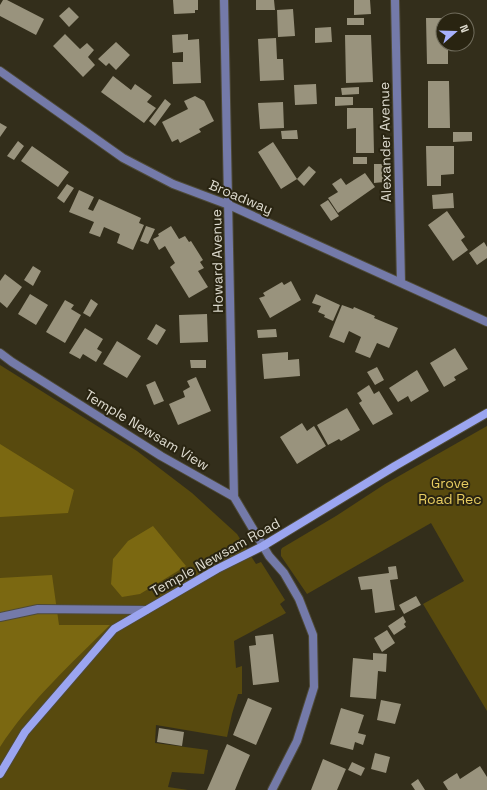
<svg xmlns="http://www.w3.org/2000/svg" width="487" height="790" font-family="'Space Grotesk',sans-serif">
<rect width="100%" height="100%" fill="#332e1b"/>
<!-- green -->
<path fill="#584a0e" d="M0,365L137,451L192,493L237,534L256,564L261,562L285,600L280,604L286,613L234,641L236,668L242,666V694H238L232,714L227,737L156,725L155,743L208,750L204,774L172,772L168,787L188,790H0Z
M487,426V711L423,604L464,581L431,523L307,594L281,556V550L282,548L336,516L385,484Z"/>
<!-- forest -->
<path fill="#7b6811" d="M0,444L74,490L68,513L0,517Z
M153,526L186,566L140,594L122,597L111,584L113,559L128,541Z
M52,575L59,625H110C73,662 28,703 0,747V578Z"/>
<!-- building -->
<path fill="#99937d" d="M3,0H7L44,19L36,35L0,16V5Z
M173,0H198V10H195V13L174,14Z
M256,0H274L275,10H256Z
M354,0H370L371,14L354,15Z
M69,7L79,17L69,27L59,16Z
M293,9L295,36L278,37L277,10Z
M347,18H364V25H347Z
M426,18H446V20H443V44H448V64H427Z
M331,27L332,42L315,43V28Z
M65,34L80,49L87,43L94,50L88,57L95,65L83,77L53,46Z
M188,34V40L199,39L201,83L173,84L172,62H183V52L173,53L172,35Z
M345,35H371L373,82L346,83Z
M276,38L277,59H283L284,80L260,81L258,39Z
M116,42L130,55L116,70L109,63L106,66L98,59Z
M113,76L131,90L135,84L152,96L147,102L156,108L144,123L101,92Z
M428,81H449L450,128H428Z
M316,84L317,104L295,105L294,85Z
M359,87V94L342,95L341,88Z
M195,96L204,101L214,121L199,129L201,132L180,143L178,139L172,142L162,122L188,109L184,101Z
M335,97H353V105L335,106Z
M165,99L171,104L155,126L149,121Z
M283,102L284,128L260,129L258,103Z
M347,108H373L374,153H356V128L347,129Z
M0,123L7,127L0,137Z
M297,130L298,139H282L281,131Z
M453,132H472V141L453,142Z
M18,141L24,146L14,160L7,156Z
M273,142L297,179L281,189L258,152Z
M32,146L69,172L58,187L21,161Z
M426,146H454V174L441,175V186H427Z
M353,157H367V164H353Z
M374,164H383L384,182L374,183Z
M309,166L316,172L304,186L297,179Z
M365,173L375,187L338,213L328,198L338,192L332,184L341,178L346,185Z
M67,184L74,188L64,203L57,198Z
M79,190L94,197L88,209L93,211L99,199L141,218L139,223L144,225L133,250L117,243L120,234L104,227L100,237L89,233L94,222L69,212Z
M453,193L454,208L433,209L432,195Z
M328,200L339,216L331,221L320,205Z
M447,211L465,237L461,240L468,250L453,261L428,225Z
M146,226L155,229L148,244L140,241Z
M171,226L179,239L185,236L189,242L191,241L203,260L200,262L204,268L198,271L208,287L189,298L170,267L175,263L165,246L159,250L153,239L159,236L158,234Z
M484,242L487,247V258L477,265L469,253Z
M33,266L41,271L33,286L24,280Z
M5,274L22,287L7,308L0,302V281Z
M291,281L301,300L270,318L259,298L265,296L263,293L282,282L284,285Z
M30,294L48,305L36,325L18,314Z
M316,294L340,305L333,321L324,317L325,315L318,312L321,306L312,303Z
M91,299L98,304L90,317L83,313Z
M65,300L74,305L71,309L81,315L65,343L46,332Z
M342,305L353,309L354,307L375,316L374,318L398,328L389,348L377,343L370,358L355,352L361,337L349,331L344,343L329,337Z
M207,314L208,342L180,343L179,315Z
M156,324L166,330L157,345L147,339Z
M85,328L103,339L97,349L102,352L96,362L83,354L80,359L69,353Z
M276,329L277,337L258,338L257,330Z
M117,341L141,356L127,378L103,364Z
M455,348L468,369L454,377L456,380L444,387L430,363Z
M288,352V360L299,359L300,376L264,379L262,354Z
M190,360H206V368H191Z
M377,367L384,380L375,385L367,372Z
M417,370L429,391L411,402L408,396L398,402L389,388Z
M196,377L211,411L178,425L169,404L185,397L183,391L190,387L187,381Z
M155,381L164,401L154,405L146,385Z
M369,385L374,394L379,391L393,414L373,425L359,403L362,401L357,393Z
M347,408L360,430L341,441L339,439L328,445L317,425Z
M302,423L307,431L314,426L326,446L297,464L280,437Z
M396,566L398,579L390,580L395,610L375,613L372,589L361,590L358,577L389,573L388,567Z
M416,596L421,605L404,614L399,605Z
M403,616L406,622L404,624L406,627L394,635L388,626Z
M387,630L395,643L382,652L374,638Z
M273,634L279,682L253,685L249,646L256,645L255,636Z
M373,653L387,654L386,672L378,671L376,699L350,697L353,658L373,660Z
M248,698L272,708L256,745L233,735Z
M381,700L401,704L395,724L377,720Z
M341,708L364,715L358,733L366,735L363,745L355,742L353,750L330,744Z
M159,728L184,732L182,746L157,742Z
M227,744L250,755L242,773L235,790H207Z
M375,753L390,757L386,773L371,769Z
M323,759L346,769L337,790H311Z
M352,762L365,768L361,776L348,770Z
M480,766L487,777V790H448L443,782L457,773L460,779Z
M418,779L425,790H415L411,784Z"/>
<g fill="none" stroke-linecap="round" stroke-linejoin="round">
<defs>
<path id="lane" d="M0,617L38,609L146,610"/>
<path id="street" d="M224,0L234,497
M395,0L401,283
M0,71L123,158L173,184L229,205L487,322
M0,353L12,362L161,456L234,497L269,556L284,573L299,599L313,635L314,687L297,741L272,790"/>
<path id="secondary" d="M0,774L25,732L114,629L217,569L263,546L395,466L487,413"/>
</defs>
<!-- lane casing -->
<use href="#lane" stroke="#4e4a38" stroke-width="10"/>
<!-- street casing -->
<use href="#street" stroke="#4e4a38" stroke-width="10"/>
<!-- secondary casing -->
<use href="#secondary" stroke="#4e4a38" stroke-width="10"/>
<!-- lane -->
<use href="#lane" stroke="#747aa9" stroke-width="8"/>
<!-- street -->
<use href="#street" stroke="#747aa9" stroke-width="8"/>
<!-- secondary -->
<use href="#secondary" stroke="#9ba5f0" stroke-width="8"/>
</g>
<g text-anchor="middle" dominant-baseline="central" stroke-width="4" stroke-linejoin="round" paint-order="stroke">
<!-- street labels -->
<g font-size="14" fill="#dddace" stroke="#292411">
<text transform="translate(385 142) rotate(-91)">Alexander Avenue</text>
<text transform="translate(241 197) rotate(23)">Broadway</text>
<text transform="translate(217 261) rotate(-91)">Howard Avenue</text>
<text transform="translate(147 430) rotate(31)">Temple Newsam View</text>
<text transform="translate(215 557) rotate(-29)">Temple Newsam Road</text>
</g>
<!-- park labels -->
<g font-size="14" fill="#e7cc60" stroke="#292411">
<text x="450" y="483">Grove<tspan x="450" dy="16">Road Rec</tspan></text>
</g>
</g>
<!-- north arrow -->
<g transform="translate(455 32) rotate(70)"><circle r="19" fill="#292411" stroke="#716d5d"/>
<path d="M0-3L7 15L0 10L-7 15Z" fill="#a7b1fc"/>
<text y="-6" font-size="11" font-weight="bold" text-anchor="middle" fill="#dddace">N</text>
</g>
</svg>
